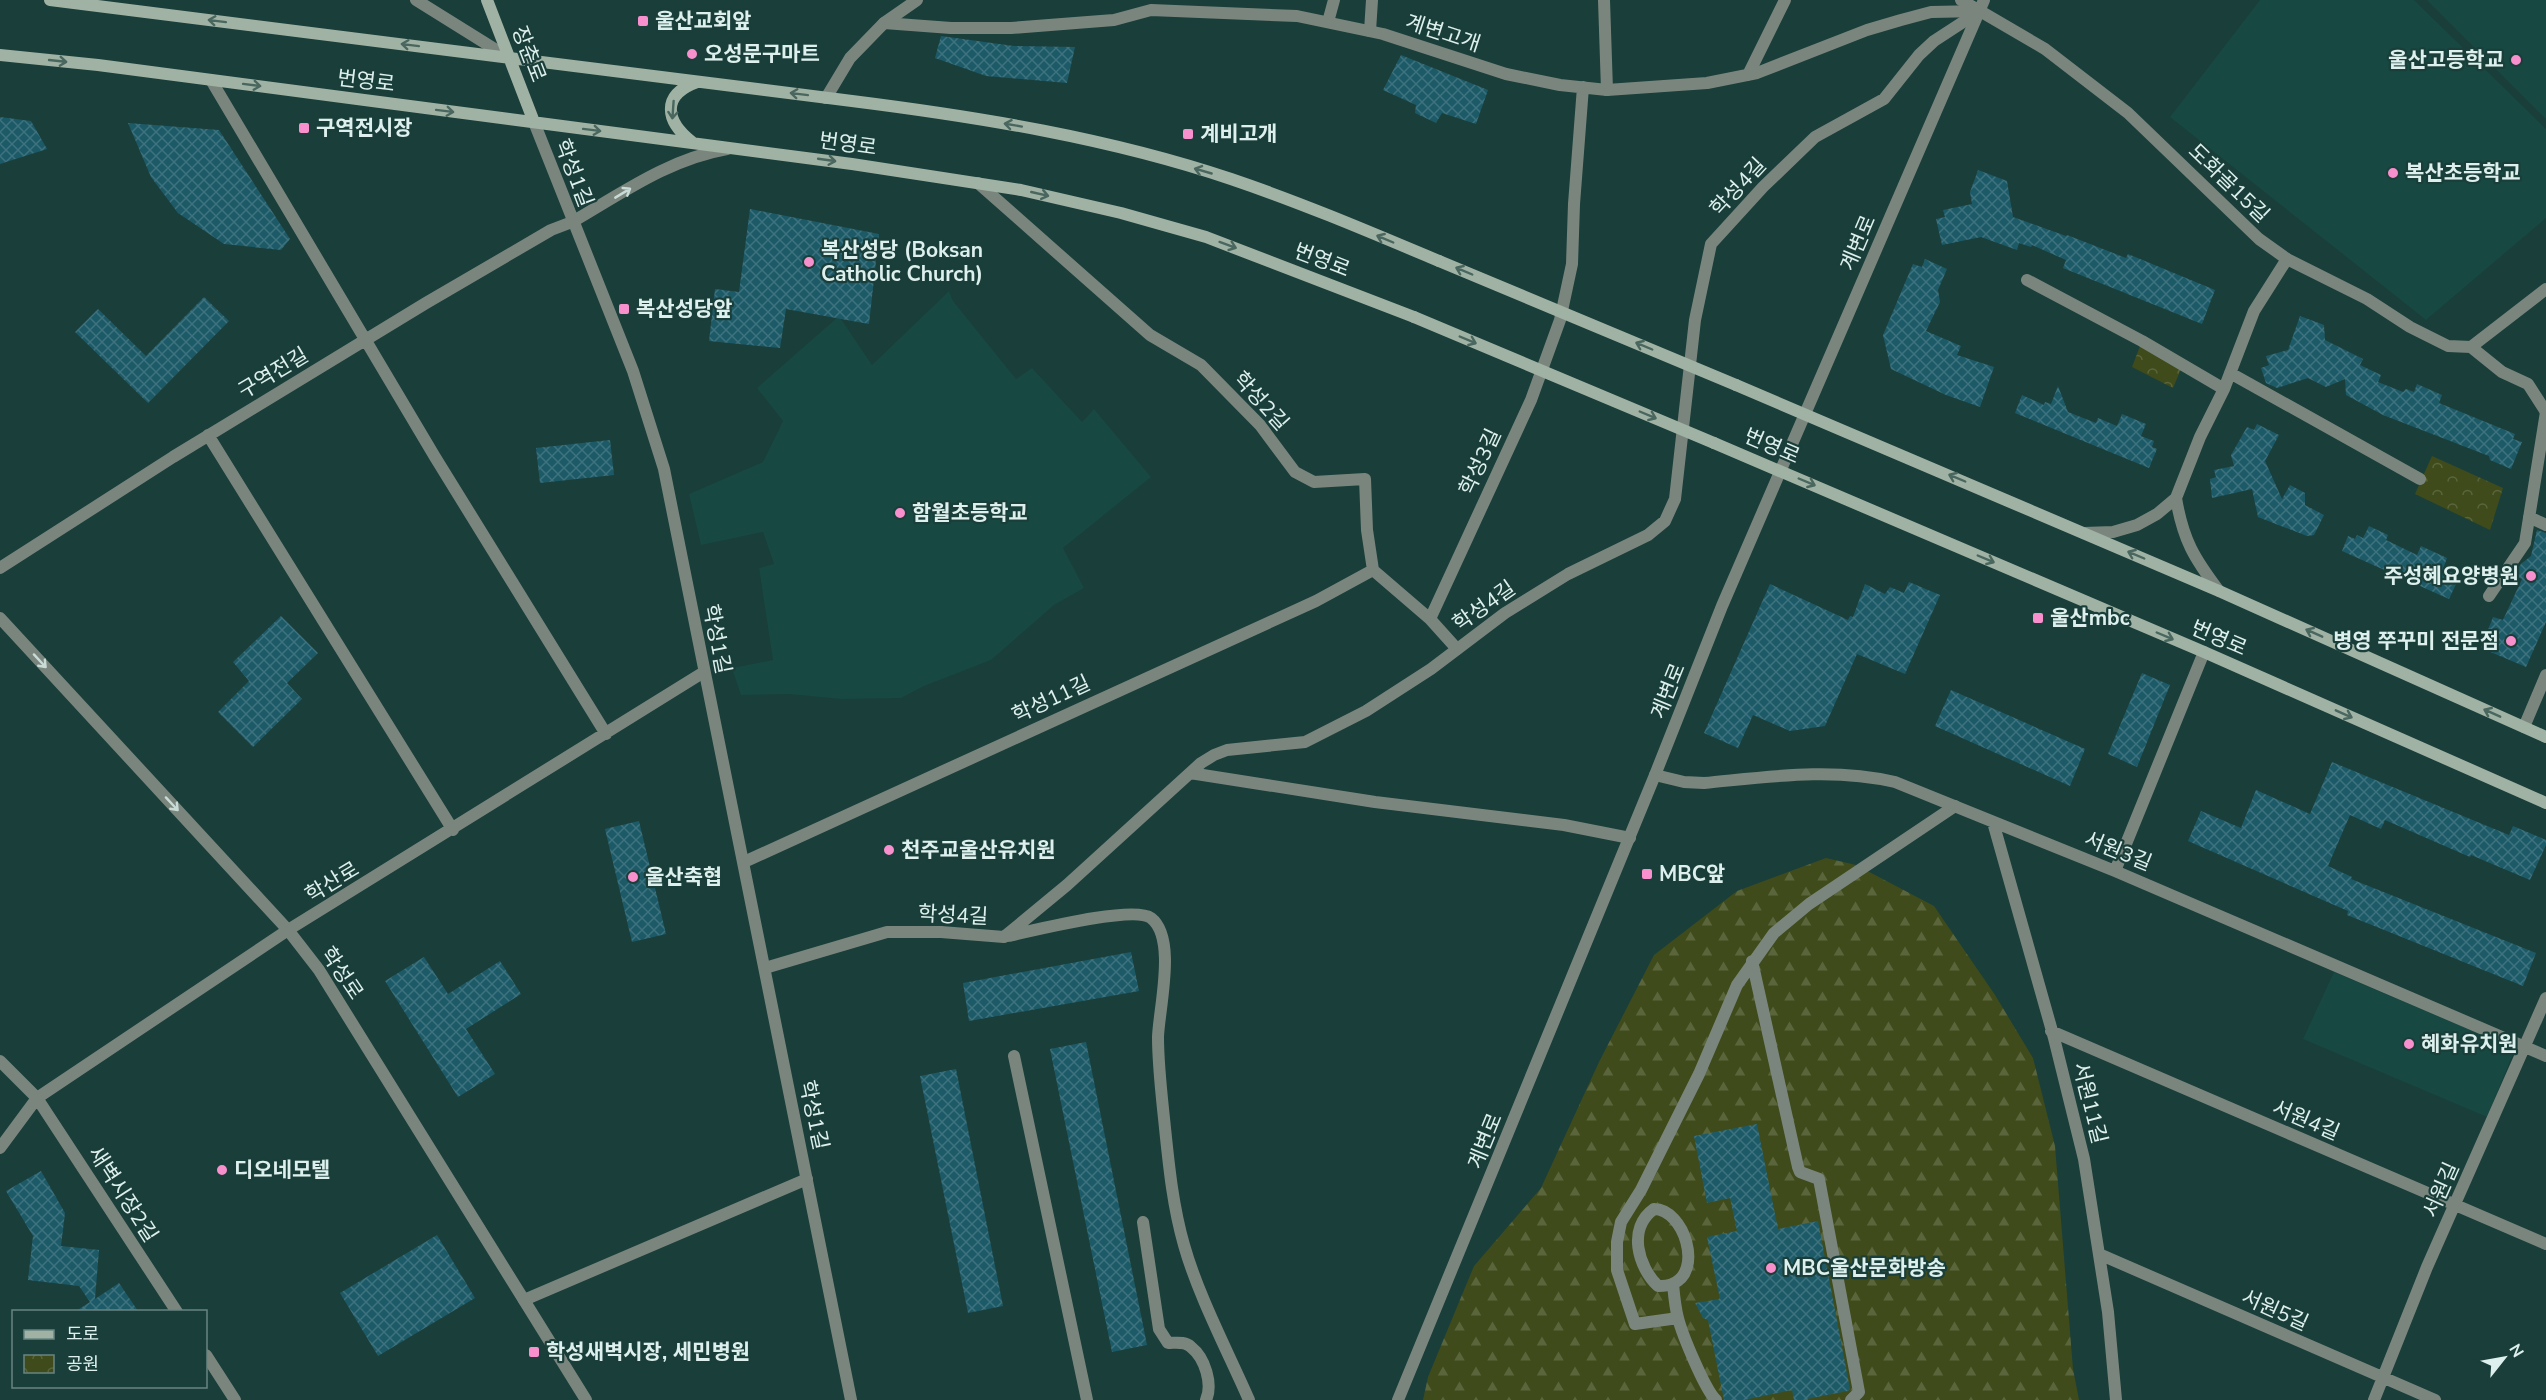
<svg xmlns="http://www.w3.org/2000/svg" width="2546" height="1400" font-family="'Nunito Sans','Noto Sans KR',sans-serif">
<defs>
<pattern id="forest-firs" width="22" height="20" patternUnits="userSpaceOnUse" patternTransform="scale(1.5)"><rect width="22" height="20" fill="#3f4b1a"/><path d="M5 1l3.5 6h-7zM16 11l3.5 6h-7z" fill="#5a653c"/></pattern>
<pattern id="park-crowns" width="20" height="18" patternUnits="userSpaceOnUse" patternTransform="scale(1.5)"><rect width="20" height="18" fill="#3f4b1a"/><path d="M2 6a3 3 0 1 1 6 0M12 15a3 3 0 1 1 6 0" fill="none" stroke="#5a653c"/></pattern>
<pattern id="building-cross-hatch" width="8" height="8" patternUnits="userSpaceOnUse" patternTransform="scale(1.5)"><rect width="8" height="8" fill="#1d5a68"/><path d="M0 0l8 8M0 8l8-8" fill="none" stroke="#3d727e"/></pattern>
</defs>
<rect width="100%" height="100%" fill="#1a3e3a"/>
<!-- built -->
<path fill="#174842" d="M2260,0H2414L2546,129V218L2426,320L2170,117Z
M2427,0H2546V119Z
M949,291L953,301L1016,379L1032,368L1082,422L1094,409L1151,477L1063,548L1084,588L1054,605L991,660L924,686L901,698L841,699L789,694L741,695L732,668L773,660L759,568L774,564L763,532L701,545L689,494L763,462L783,421L757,388L839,316L872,365Z
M2334,972L2515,1049L2487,1117L2303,1039Z"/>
<!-- forest -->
<path fill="url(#forest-firs)" d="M1826,858L1856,865L1934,906L1995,995L2033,1058L2055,1146L2073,1369L2079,1400H1423L1428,1377L1474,1266L1541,1188L1599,1062L1654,955L1737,891Z"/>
<!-- park -->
<path fill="url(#park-crowns)" d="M2142,341L2184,362L2173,388L2132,367Z
M2432,456L2503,488L2490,530L2415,494Z"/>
<!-- building -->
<path fill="url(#building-cross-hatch)" d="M941,36L1014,46L1075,47L1067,83L986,76L935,58Z
M1401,55L1488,90L1476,124L1442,113L1436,123L1415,113L1416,105L1383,90Z
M0,117L31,121L47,149L0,164Z
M128,123L219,130L290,239L281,250L224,244L178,213L151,177Z
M1978,170L2007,181L2013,217L2066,236L2067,235L2126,258L2128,254L2215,290L2202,324L2063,268L2066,260L2032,245L2031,247L2019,243L2017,250L1981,237L1942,245L1936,219L1945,217L1943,210L1972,204L1970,192Z
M750,209L879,234L869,324L786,309L780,348L709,341L715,289L739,292Z
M1925,259L1947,269L1938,290L1940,302L1926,331L1961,346L1957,355L1994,367L1980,407L1946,395L1891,369L1883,335L1913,264L1922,267Z
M204,297L229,321L148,403L75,332L98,309L146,356Z
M2300,316L2324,325L2325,340L2363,359L2360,365L2381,375L2378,382L2403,392L2406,389L2414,392L2417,384L2442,395L2439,403L2515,434L2513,439L2522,442L2511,469L2490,460L2489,456L2383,415L2346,395L2345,379L2326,387L2308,378L2277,388L2266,383L2261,368L2269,365L2266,356L2288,350Z
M2058,386L2068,412L2096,423L2098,418L2117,426L2122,414L2146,424L2141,436L2154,441L2152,447L2157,449L2149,468L2015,413L2022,395L2044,405L2045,402L2051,404Z
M2257,424L2279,435L2265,461L2282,499L2290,485L2305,493V505L2324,515L2314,535L2307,536L2258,517L2252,489L2212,498L2210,479L2216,477L2214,470L2234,466L2231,455L2247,427L2254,430Z
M610,440L614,475L540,483L536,448Z
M2369,526L2388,535L2386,540L2417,555L2421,546L2447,558L2443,569L2453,573L2450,579L2457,582L2449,599L2342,551L2348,536L2355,539L2357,535L2363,538Z
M2537,530L2546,533V622L2526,667L2481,648L2493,617L2503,620L2522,579L2513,575L2521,564L2531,556Z
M1909,582L1940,595L1905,674L1857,654L1825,726L1790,731L1753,715L1738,748L1704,733L1770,584L1848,620L1850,616L1853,617L1865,584L1885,594L1890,587L1904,593Z
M281,616L318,653L287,683L302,699L253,747L218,712L249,681L233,662Z
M2142,673L2170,685L2137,767L2108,754Z
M1951,690L2085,749L2070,786L1935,726Z
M2332,762L2509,835L2513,826L2546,840V845L2530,880L2471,855L2470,857L2385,820L2381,829L2350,815L2328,866L2352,877L2351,879L2536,953L2523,986L2347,915L2348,911L2188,841L2201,811L2241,828L2256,790L2310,814Z
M639,821L666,934L632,942L605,829Z
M1131,952L1139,991L969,1021L963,983Z
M424,957L448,994L500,961L521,994L466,1029L495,1074L458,1097L385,981Z
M1086,1042L1147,1345L1112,1352L1050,1049Z
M956,1069L1003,1306L968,1313L920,1076Z
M1757,1124L1778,1229L1818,1221L1850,1389L1848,1391L1802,1400H1794L1792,1390L1744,1400H1724L1708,1320L1703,1318L1695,1303L1720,1299L1707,1237L1737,1231L1730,1198L1707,1203L1694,1136Z
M41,1171L65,1213L61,1246L99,1250L95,1299L119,1283L138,1311H76L90,1302L79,1286L28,1280L33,1236L6,1191Z
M437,1235L475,1298L378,1356L340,1293Z"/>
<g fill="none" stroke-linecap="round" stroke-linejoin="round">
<!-- service -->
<path stroke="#7a867d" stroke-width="12" d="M884,23L951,28H1011L1114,20L1151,10L1297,16L1383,34L1506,74L1560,85L1607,90L1707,83L1757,73L1867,30L1901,20L1931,12L1980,11L2045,49L2128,113L2259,239L2287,259L2367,299L2410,327L2448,346L2471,347L2502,372L2528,384L2546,412
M1748,75L1785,0
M978,183L1150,335L1201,365L1260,425L1295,472L1314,482L1365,479L1367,530L1373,570L1430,619L1457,649
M1430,619L1531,400L1560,320L1572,264L1574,204L1583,87
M2524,727L2546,675
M744,862L1316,601L1373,570
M1752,961L1798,1167L1800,1172L1819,1179L1859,1392L1851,1400
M0,1061L37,1098
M1673,1284C1674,1295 1675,1307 1678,1318C1682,1334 1705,1390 1716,1400
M1678,1318L1635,1324L1617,1270V1242L1621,1222L1641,1190L1699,1074L1737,985L1774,933L1809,904L1955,806"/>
<!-- minor -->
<path stroke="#7a867d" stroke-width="12" d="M1604,0L1607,90
M1328,22L1334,0
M1370,31L1372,0
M211,80L435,457L606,734
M826,98L850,58L884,23L917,0
M2027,280L2142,341L2224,389
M2471,347L2546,289
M2230,373L2420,479
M208,435L453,830
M2176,498C2183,540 2194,558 2219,591
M2529,517L2546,525
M2084,533L2113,532L2137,525L2157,514L2176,498L2200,437L2224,389L2254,311L2287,259
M0,568L173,457L426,303L551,230L572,222
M2489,596L2525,543L2546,412
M1190,773L1375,802L1564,825L1630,838
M1655,775L1684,782L1704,783C1768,777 1832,767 1895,782L2115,871L2546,1056
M1993,822L2054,1038L2084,1159L2108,1312L2116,1400
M2115,871L2204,652
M1008,936C1032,931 1133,905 1151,918C1177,938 1159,1008 1158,1037C1158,1067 1162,1098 1165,1128C1169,1167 1173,1207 1184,1245C1198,1295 1228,1352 1249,1400
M765,968L887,932H941L1004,937L1067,885L1201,763L1214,755L1227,750L1305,742L1366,711L1431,669L1505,613L1568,574L1648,535L1665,521L1675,499L1695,320L1711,244L1763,187L1815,137L1884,99L1919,55L1934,41L1980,11L1961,0
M2051,1031L2546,1244
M1014,1056L1087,1400
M37,1098L177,1312
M0,1148L37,1098L288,930L704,672
M1654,1209C1684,1209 1704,1272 1672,1284C1668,1286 1662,1286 1658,1286C1638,1267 1627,1228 1654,1209Z
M1143,1222L1159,1329L1168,1343C1176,1343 1185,1341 1191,1347C1205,1358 1213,1384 1206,1400
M2099,1254L2435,1400
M524,1300L807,1179
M206,1355L235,1400
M2374,1400L2427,1267L2546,998"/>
<!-- tertiary -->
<path stroke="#7a867d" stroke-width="12" d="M416,0L509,58
M534,122L633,371L664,469L851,1400
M572,222C622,193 669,159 727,149
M0,618L288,930L319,970L586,1400
M1398,1400L1655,775L1722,606L1984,0"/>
<!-- secondary -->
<path stroke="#a0b2a4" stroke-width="12" d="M50,0L852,101C979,117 1109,138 1231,179C1302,203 1370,232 1439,261
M487,0L534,122
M0,55L98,65L852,164L1021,190L1121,213L1206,237L1414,317
M692,142C665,121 661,95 697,82
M1736,385L2219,591L2546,737
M1714,443L2204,652L2546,803"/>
<!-- secondary-bridge -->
<path stroke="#a0b2a4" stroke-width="12" d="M1439,261L1736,385
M1414,317L1714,443"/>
</g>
<!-- one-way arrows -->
<defs><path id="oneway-shaft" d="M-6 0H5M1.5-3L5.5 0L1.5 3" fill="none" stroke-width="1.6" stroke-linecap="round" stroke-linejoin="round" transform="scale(1.5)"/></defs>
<g stroke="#49675f">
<use href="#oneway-shaft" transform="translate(217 21) rotate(-173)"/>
<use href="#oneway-shaft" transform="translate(410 45) rotate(-173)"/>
<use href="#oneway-shaft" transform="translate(58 61) rotate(6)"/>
<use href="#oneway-shaft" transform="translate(252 85) rotate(7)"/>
<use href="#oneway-shaft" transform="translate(799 94) rotate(-173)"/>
<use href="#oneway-shaft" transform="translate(673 110) rotate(94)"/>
<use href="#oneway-shaft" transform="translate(445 111) rotate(7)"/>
<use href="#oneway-shaft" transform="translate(1013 125) rotate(-170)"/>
<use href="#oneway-shaft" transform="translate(592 130) rotate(7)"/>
<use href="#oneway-shaft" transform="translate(827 160) rotate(8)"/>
<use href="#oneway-shaft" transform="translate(1203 171) rotate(-164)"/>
<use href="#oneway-shaft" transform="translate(1040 194) rotate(13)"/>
<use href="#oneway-shaft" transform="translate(1385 239) rotate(-157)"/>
<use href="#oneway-shaft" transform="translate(1228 245) rotate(20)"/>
<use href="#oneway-shaft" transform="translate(1464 271) rotate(-157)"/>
<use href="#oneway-shaft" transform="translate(1468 340) rotate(23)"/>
<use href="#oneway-shaft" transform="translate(1644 346) rotate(-157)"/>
<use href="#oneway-shaft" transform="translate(1648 415) rotate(23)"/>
<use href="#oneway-shaft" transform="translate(1957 478) rotate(-157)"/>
<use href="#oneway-shaft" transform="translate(1807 482) rotate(23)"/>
<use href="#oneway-shaft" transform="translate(2136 555) rotate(-157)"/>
<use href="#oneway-shaft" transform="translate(1986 559) rotate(23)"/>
<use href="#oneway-shaft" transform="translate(2314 633) rotate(-156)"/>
<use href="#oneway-shaft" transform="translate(2165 636) rotate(23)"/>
<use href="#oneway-shaft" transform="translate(2492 713) rotate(-156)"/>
<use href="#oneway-shaft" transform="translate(2344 714) rotate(24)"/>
</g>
<g stroke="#c9dbd7">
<use href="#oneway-shaft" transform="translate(623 193) rotate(-31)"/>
<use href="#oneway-shaft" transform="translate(40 661) rotate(47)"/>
<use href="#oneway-shaft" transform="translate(172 804) rotate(47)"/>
</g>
<!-- markers -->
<g fill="#f790cd" stroke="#1a3e3a" stroke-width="2">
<rect x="637" y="15" width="12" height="12" rx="3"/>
<circle cx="692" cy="54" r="6"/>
<circle cx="2516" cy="60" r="6"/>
<rect x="298" y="122" width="12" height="12" rx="3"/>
<rect x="1182" y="128" width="12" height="12" rx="3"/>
<circle cx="2393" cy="173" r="6"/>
<circle cx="809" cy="262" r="6"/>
<rect x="618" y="303" width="12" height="12" rx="3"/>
<circle cx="900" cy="513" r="6"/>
<circle cx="2531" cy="576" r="6"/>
<rect x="2032" y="612" width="12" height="12" rx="3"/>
<circle cx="2511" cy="641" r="6"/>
<circle cx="889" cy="850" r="6"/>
<rect x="1641" y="868" width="12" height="12" rx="3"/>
<circle cx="633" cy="877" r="6"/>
<circle cx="2409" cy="1044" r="6"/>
<circle cx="222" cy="1170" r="6"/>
<circle cx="1771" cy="1268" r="6"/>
<rect x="528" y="1346" width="12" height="12" rx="3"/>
</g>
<g text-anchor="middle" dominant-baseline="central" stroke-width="4.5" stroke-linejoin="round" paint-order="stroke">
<!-- poi labels -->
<g font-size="21" font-weight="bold" fill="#ddf0ed" stroke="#1a3e3a" text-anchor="start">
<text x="655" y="21">울산교회앞</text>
<text x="704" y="54">오성문구마트</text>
<text x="2504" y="60" text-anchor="end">울산고등학교</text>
<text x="316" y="128">구역전시장</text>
<text x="1200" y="134">계비고개</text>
<text x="2405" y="173">복산초등학교</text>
<text x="821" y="250">복산성당 (Boksan<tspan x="821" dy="24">Catholic Church)</tspan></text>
<text x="636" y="309">복산성당앞</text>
<text x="912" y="513">함월초등학교</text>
<text x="2519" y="576" text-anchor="end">주성혜요양병원</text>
<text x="2050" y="618">울산mbc</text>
<text x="2499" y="641" text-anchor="end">병영 쭈꾸미 전문점</text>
<text x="901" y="850">천주교울산유치원</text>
<text x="1659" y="874">MBC앞</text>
<text x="645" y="877">울산축협</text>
<text x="2421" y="1044">혜화유치원</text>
<text x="234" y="1170">디오네모텔</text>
<text x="1783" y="1268">MBC울산문화방송</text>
<text x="546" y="1352">학성새벽시장, 세민병원</text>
</g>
<!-- street labels -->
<g font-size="21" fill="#ddf0ed" stroke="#1a3e3a">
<text transform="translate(1443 33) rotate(18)">계변고개</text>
<text transform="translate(529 54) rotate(69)">장춘로</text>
<text transform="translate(366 81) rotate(7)">번영로</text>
<text transform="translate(848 144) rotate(8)">번영로</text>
<text transform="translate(574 173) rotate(69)">학성1길</text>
<text transform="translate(2229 183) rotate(44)">도화골15길</text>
<text transform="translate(1738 187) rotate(-47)">학성4길</text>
<text transform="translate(1858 243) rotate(-67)">계변로</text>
<text transform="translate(1322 260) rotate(21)">번영로</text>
<text transform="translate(273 373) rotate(-31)">구역전길</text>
<text transform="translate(1261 401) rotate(48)">학성2길</text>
<text transform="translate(1772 446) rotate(23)">번영로</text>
<text transform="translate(1480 462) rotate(-65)">학성3길</text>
<text transform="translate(1484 606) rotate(-35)">학성4길</text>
<text transform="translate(2219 638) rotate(23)">번영로</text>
<text transform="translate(717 639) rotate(79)">학성1길</text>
<text transform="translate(1668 691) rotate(-68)">계변로</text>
<text transform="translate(1051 699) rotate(-25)">학성11길</text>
<text transform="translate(2118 851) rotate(22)">서원3길</text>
<text transform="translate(332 882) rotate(-31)">학산로</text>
<text transform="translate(953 915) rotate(3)">학성4길</text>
<text transform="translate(342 973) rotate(56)">학성로</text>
<text transform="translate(2090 1103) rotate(76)">서원11길</text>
<text transform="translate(814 1115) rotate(78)">학성1길</text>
<text transform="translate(2306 1120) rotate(23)">서원4길</text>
<text transform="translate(1485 1141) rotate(-68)">계변로</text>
<text transform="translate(2441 1190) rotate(-66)">서원길</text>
<text transform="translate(123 1194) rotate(57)">새벽시장2길</text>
<text transform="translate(2275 1310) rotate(24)">서원5길</text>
</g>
</g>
<!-- legend -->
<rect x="12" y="1310" width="195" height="78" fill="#1a3e3a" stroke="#688582" stroke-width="1.5"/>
<rect x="24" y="1330" width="30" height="9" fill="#a0b2a4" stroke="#688582" stroke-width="1.5"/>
<text x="66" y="1340" font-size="18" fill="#ddf0ed">도로</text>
<rect x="24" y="1355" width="30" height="18" fill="url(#park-crowns)" stroke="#688582" stroke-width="1.5"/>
<text x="66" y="1370" font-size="18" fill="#ddf0ed">공원</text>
<!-- north arrow -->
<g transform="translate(2504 1358) rotate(59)" stroke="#1a3e3a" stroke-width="4.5" paint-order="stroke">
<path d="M0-4.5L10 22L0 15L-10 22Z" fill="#ddf0ed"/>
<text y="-9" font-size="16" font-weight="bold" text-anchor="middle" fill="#ddf0ed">N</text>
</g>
</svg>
